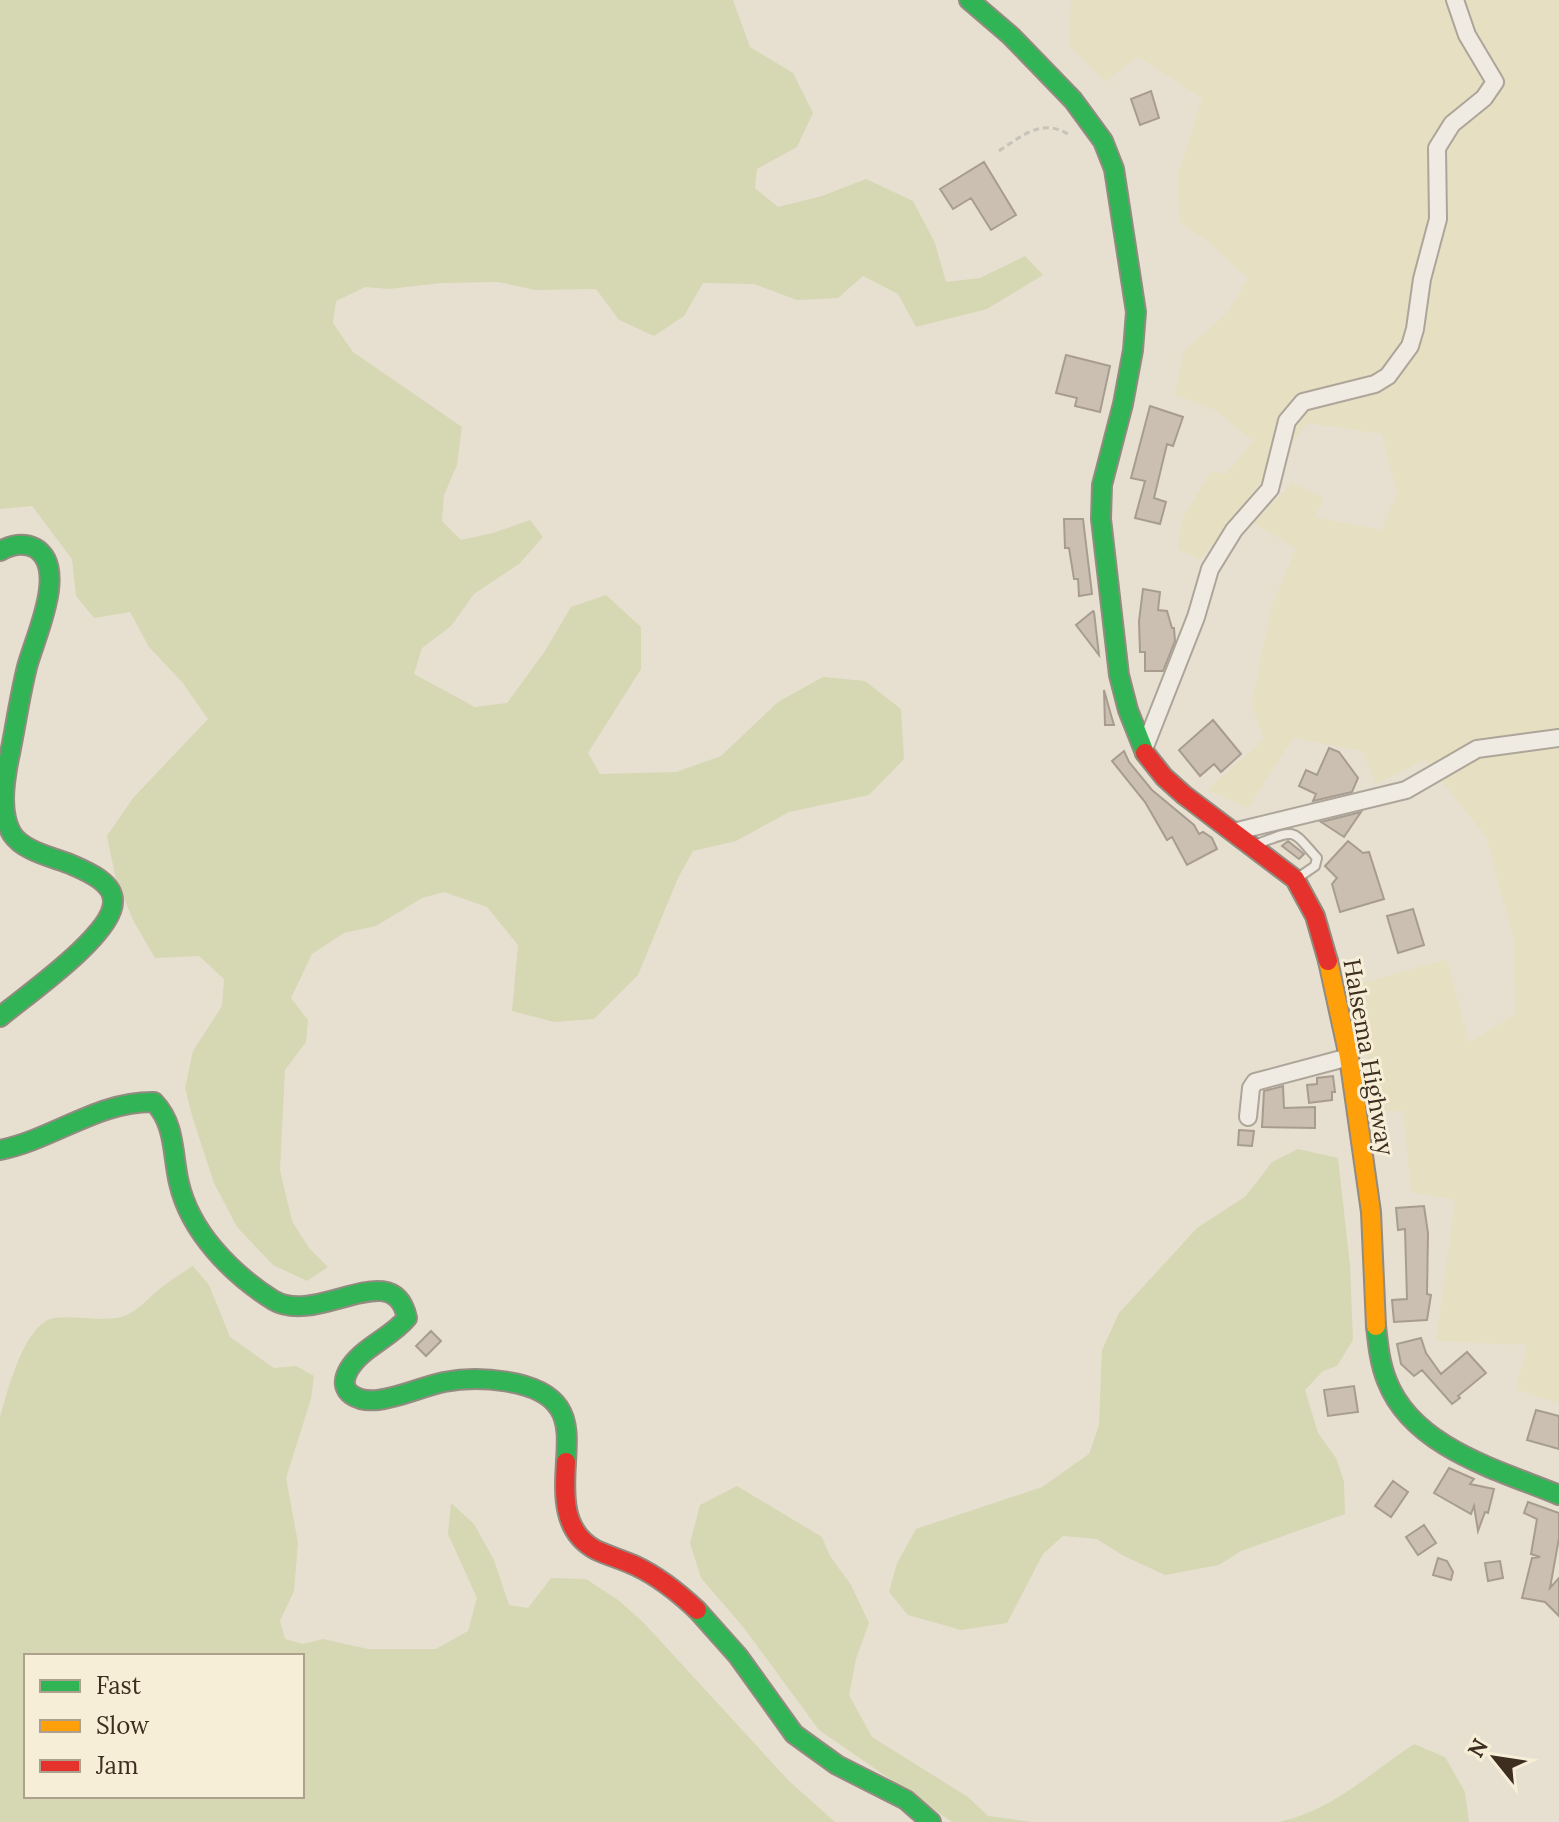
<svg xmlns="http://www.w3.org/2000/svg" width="1559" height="1822" font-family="Lora,serif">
<rect width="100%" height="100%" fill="#e7e0d1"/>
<!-- farmland -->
<path fill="#e6dfc2" d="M1071,0H1559V1404L1516,1389L1527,1345L1436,1341L1455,1200L1411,1192L1403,1111H1380L1351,986L1447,959L1469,1043L1515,1014L1514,940L1486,837L1425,760L1376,784L1362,751L1293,738L1248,808L1207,790L1264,739L1251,705L1272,605L1296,548L1253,523L1292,483L1324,499L1315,517L1381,530L1397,493L1382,434L1308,423L1200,560L1178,549L1182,519L1211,471L1226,474L1253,441L1215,410L1174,394L1184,351L1228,312L1248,278L1206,240L1180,223L1177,178L1202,98L1138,57L1105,82L1069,45Z"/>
<!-- green -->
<path fill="#d6d7b3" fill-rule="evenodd" d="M0,0H733L750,47L793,73L813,113L797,147L757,169L755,188L778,207L822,196L866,179L913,201L935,243L946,282L980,278L1025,256L1043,275L987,309L916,327L898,294L863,276L838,298L797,300L754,284L703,283L684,316L654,336L619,320L596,289L535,290L498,282L442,283L389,289L365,287L336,301L333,323L353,352L462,427L457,465L444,495L442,521L461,540L493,533L530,520L543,537L519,564L474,594L451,626L422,648L414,674L475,707L507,703L545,651L571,607L606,595L641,627V669L588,753L600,774L676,772L721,756L778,702L823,677L865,681L901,709L904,759L869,795L789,812L736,841L693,851L678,878L638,975L594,1019L554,1022L512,1011L518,945L487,907L444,892L422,898L376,926L344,933L312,954L291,998L308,1020L306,1042L285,1070L280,1170L292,1221L309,1248L328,1267L307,1281L273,1265L237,1227L214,1183L193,1119L185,1088L193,1051L222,1006L224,979L199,956L155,958L134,922L116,880L107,836L133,798L208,719L182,682L149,647L130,612L94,618L76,596L72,559L32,506L0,509Z
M1298,1149L1338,1158L1350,1265L1353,1340L1337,1366L1323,1371L1305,1390L1318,1433L1336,1458L1344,1481L1345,1514L1241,1551L1219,1565L1165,1575L1122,1555L1097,1539L1063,1536L1043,1554L1007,1623L961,1630L908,1615L889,1592L897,1563L916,1529L1042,1487L1089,1454L1099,1425L1102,1350L1119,1313L1197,1228L1246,1196L1272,1162Z
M193,1266L209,1285L230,1337L274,1368L296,1366L314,1376L311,1399L286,1478L298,1543L294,1591L280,1621L285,1639L303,1644L323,1639L368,1649H436L468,1631L477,1598L448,1534L451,1503L474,1524L494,1560L509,1605L528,1608L551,1578L586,1579L618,1600L643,1622L788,1780L835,1822H0V1418C7,1393 24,1323 54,1318C74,1315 95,1321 116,1318C134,1316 148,1298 162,1287C171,1280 182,1273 193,1266ZM26,1656H302V1796H26Z
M737,1486L822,1537L830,1556L851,1585L869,1623L856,1659L849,1695L872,1737L968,1797L988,1816L1032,1822H952L819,1730L744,1628L701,1578L690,1543L700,1505Z
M1414,1744L1445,1757L1465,1792L1469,1822H1279C1335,1809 1367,1775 1414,1744Z"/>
<!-- building -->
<path fill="#cbbfb2" stroke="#a89c90" stroke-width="2" d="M1151,91L1159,118L1140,125L1131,99Z
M984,162L1016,215L991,230L971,198L953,209L940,189Z
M1066,355L1110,366L1100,412L1075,406L1077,398L1056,393Z
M1150,406L1183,417L1173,446L1167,444L1154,498L1166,502L1160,524L1135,518L1145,481L1131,478Z
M1064,519H1083L1092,594L1079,596L1078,579H1074L1069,548H1065Z
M1143,589L1160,592L1158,610L1167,611L1172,628H1174L1175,641L1163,671H1145V652H1140L1139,621Z
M1093,611L1094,612L1099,655L1076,625Z
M1104,690L1111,715L1114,725H1105Z
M1213,720L1241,754L1221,772L1214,764L1200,776L1179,750Z
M1329,748L1339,752L1358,778L1352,792L1313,801L1316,794L1299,786L1306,770L1317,775Z
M1124,751L1129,762L1152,790L1194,825L1199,834L1203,832L1212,838L1217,849L1187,865L1172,837L1167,840L1145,802L1112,761Z
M1361,812L1344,837L1321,822Z
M1288,841L1304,854L1299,859L1282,846Z
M1348,841L1363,853L1369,852L1384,899L1340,912L1332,884L1337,878L1325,866Z
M1413,909L1424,945L1398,953L1387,916Z
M1333,1076L1335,1092H1332V1100L1309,1103L1307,1085L1317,1084V1078Z
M1283,1086L1284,1108L1315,1107V1128L1262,1127L1264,1091Z
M1239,1130L1254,1131L1252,1146L1238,1145Z
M1424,1206L1428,1233L1427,1294L1431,1295L1427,1320L1394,1322L1392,1300L1407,1299L1405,1229L1398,1230L1396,1208Z
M431,1331L441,1341L426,1356L416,1346Z
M1421,1338L1426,1353L1441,1374L1467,1352L1486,1373L1458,1396L1460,1398L1452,1404L1422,1370L1414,1376L1401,1364L1397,1344Z
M1354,1386L1358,1412L1328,1416L1324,1390Z
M1536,1410L1559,1416V1449L1527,1440Z
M1449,1468L1474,1479L1470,1484L1494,1489L1488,1513L1485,1512L1478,1531L1474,1506L1471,1514L1434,1493Z
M1393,1481L1408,1492L1391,1517L1375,1506Z
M1528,1502L1559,1513V1538L1550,1588L1559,1578V1616L1545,1602L1522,1598L1532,1558L1540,1557L1531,1554L1537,1519L1524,1513Z
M1424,1525L1436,1543L1418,1555L1406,1537Z
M1438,1558L1447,1561L1453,1572L1451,1580L1433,1575Z
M1500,1561L1503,1578L1488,1581L1485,1563Z"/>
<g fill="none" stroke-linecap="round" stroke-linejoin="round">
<defs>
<path id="lane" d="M1260,843C1297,829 1291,829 1317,858L1315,866L1299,877"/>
<path id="street" d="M1144,749L1196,617L1210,569L1234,530L1270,489L1287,421L1303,402L1375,384L1388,376L1410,346L1415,329L1422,279L1438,219L1437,148L1452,124L1484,98L1495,82L1467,35L1455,0
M1233,832L1406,790L1477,749L1559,738
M1248,1117L1251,1088L1255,1082L1349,1057"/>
<path id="fast" d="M969,0L1011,36L1073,100L1103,141L1114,169L1136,312L1133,350L1123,404L1102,485L1101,519L1119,675L1128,710L1145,753
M0,551C11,545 23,542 35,548C69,568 34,639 27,667C19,699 15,731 8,763C4,785 0,813 12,834C23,851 52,857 70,864C86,871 114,882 113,902C113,935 25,996 0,1017
M0,1150C54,1139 98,1101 154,1102C176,1125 172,1154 179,1183C190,1232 232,1274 273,1300C318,1327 393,1254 407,1318C391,1338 360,1348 348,1371C336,1394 360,1402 378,1400C401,1397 421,1387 444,1382C475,1376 540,1378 559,1408C569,1423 567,1444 566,1462
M1376,1326C1378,1345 1380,1364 1387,1381C1413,1448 1499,1470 1559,1495
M697,1610L738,1656L794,1734L837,1765L906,1800L931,1822"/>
<path id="slow" d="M1328,961L1349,1057L1371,1212L1376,1326"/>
<path id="jam" d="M1145,753L1164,777L1184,795L1295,879L1315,916L1328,961
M566,1462C564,1495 562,1532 596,1550C609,1556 623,1560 636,1566C659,1577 679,1593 697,1610"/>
</defs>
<!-- lane casing -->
<use href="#lane" stroke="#ada599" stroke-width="12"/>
<!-- street casing -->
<use href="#street" stroke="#ada599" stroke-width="20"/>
<!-- fast casing -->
<use href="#fast" stroke="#928b80" stroke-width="22"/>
<!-- slow casing -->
<use href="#slow" stroke="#928b80" stroke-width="22"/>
<!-- jam casing -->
<use href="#jam" stroke="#928b80" stroke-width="22"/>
<!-- path -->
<path stroke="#c8c2b9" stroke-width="3" stroke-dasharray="6 4" stroke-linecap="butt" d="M999,151C1022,136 1041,118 1068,134"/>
<!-- lane -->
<use href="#lane" stroke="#efebe3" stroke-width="8"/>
<!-- street -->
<use href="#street" stroke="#efebe3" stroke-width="16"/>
<!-- fast -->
<use href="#fast" stroke="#30b455" stroke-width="18"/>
<!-- slow -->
<use href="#slow" stroke="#ff9f0a" stroke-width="18"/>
<!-- jam -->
<use href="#jam" stroke="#e5322d" stroke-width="18"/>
</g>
<g text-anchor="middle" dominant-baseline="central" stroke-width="6" stroke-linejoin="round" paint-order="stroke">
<!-- street labels -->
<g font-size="24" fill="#3d2e20" stroke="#f7eed8">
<text transform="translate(1369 1057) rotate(80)">Halsema Highway</text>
</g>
</g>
<!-- legend -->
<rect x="24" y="1654" width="280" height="144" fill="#f7eed8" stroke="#ada18e" stroke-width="2"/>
<rect x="40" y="1680" width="40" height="12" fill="#30b455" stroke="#ada18e" stroke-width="2"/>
<text x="96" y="1694" font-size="24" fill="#3d2e20">Fast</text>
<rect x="40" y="1720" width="40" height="12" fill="#ff9f0a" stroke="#ada18e" stroke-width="2"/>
<text x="96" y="1734" font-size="24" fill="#3d2e20">Slow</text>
<rect x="40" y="1760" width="40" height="12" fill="#e5322d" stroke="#ada18e" stroke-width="2"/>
<text x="96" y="1774" font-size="24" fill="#3d2e20">Jam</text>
<!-- north arrow -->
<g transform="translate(1495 1758) rotate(300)" stroke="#f7eed8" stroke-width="6" paint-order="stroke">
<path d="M0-6L14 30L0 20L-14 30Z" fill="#3d2e20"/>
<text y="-12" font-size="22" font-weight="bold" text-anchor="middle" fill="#3d2e20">N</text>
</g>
</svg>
